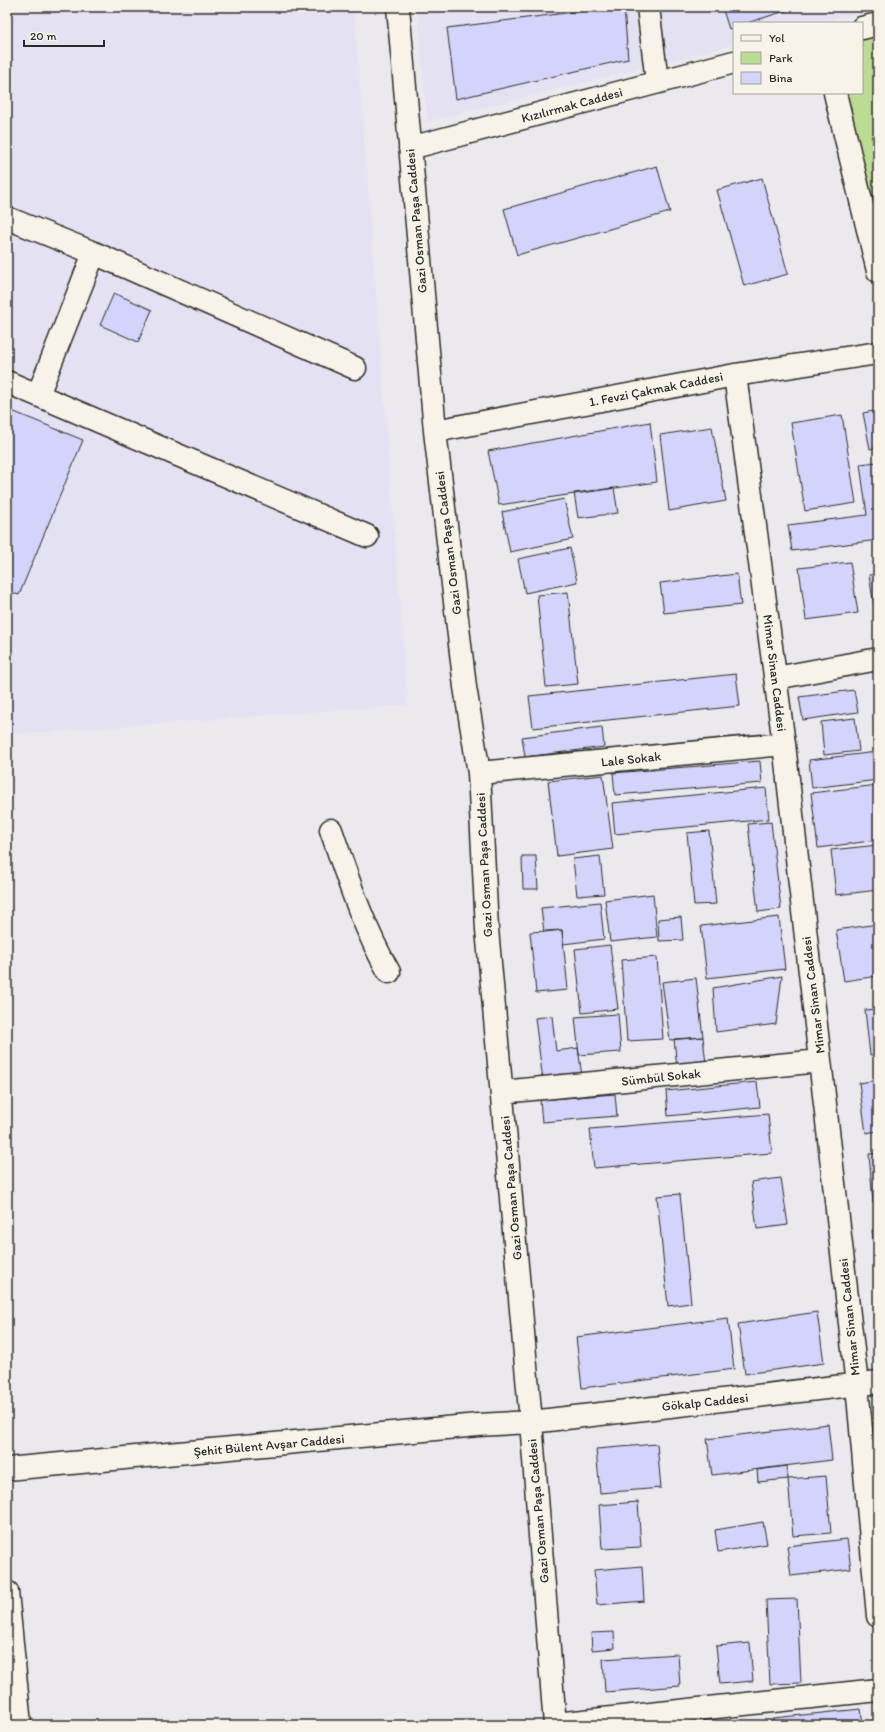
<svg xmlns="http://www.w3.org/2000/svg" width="885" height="1732" font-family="Itim,sans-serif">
<rect width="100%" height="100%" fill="#ece9ee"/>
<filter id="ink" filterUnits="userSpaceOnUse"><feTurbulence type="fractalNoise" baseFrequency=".025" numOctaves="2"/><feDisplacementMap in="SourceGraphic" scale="8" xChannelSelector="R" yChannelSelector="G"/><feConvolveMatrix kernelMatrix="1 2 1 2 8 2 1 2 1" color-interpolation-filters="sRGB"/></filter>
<g filter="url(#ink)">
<!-- built -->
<path fill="#e4e2f2" d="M7,7H354L408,705L7,735Z
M417,7H878V8L819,23H734V45L427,122Z"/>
<!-- green -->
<path fill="#bcdb93" stroke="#74835f" d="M878,24V271L835,93H862V28Z"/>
<!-- building -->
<path fill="#d3d3fc" stroke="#2b2b2b" d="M614,7H624L628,59L456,99L447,28Z
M722,7H798L747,23H734V27L729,29Z
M657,166L670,212L517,255L504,209Z
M762,178L788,274L744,286L717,190Z
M114,293L152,310L138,342L100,325Z
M7,409L83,440L19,595L7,591Z
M878,410V447L870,449L863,413Z
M842,415L856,503L805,511L791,423Z
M650,422L657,482L499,505L488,451Z
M712,427L726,501L669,511L660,435Z
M877,462L878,540L792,551L788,525L867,515L860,464Z
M614,488L618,513L578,518L574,493Z
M564,499L573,539L510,552L502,512Z
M570,548L577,582L525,593L518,559Z
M850,562L858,613L806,620L799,568Z
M737,574L741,605L664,613L660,583Z
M878,574V618H876L869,575Z
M568,592L578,684L546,687L537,595Z
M736,674L740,706L533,728L529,696Z
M854,690L858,712L803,720L799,697Z
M878,691V712L874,692Z
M855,718L859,751L824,755L821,722Z
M602,727L604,747L525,757L522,737Z
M877,752L878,780L812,788L809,760Z
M760,761L762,783L615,795L613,773Z
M603,775L613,849L557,856L548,781Z
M878,785V840L818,848L811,793Z
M766,788L769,819L615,834L612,803Z
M771,822L781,909L758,912L748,824Z
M709,831L716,904L694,905L687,833Z
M878,845V890L836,895L831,850Z
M522,856H536L538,889H523Z
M600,856L604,894L577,896L573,859Z
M653,894L657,937L610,942L605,900Z
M600,902L604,939L563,944L562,930L544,932L541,908Z
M681,917L683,940L659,941L658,919Z
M779,917L785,969L707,978L701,926Z
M878,924V976L844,981L836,930Z
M562,930L568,990L536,993L530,932Z
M610,945L618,1009L582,1013L575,949Z
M657,957L663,1039L627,1041L621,960Z
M782,976L776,1024L716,1032L713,988Z
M696,978L703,1037L670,1040L662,982Z
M878,1009V1054L870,1055L865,1010Z
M618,1014L621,1052L579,1055L575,1017Z
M552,1016L556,1051L578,1048L582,1076L543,1081L535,1018Z
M703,1037L706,1064L677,1068L674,1039Z
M878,1080V1131L866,1133L859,1083Z
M757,1082L760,1107L668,1116L666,1091Z
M615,1094L617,1116L542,1122L540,1100Z
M768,1114L772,1153L594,1168L590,1129Z
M878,1153V1202L873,1203L869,1154Z
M781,1178L788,1225L757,1229L751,1182Z
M680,1194L691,1303L668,1306L657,1196Z
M878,1229V1283L872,1230Z
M817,1312L824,1363L745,1374L738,1324Z
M728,1318L734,1369L582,1388L576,1337Z
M828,1424L832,1460L712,1475L707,1439Z
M657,1444L661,1488L600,1493L596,1449Z
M787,1466L788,1479L758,1482L757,1470Z
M826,1476L831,1533L793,1536L788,1479Z
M638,1502L641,1547L602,1549L599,1505Z
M763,1522L767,1544L718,1552L715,1530Z
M847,1539L851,1569L791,1576L787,1546Z
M642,1566L644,1601L597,1605L594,1570Z
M797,1599L801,1683L770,1684L766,1600Z
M614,1632L615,1648L592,1650L591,1633Z
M750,1643L753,1681L720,1684L716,1646Z
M678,1654L680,1686L605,1692L603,1659Z
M861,1709L863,1725H774L773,1718Z"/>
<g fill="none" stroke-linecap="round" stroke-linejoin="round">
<defs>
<path id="minor" d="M398,7L435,431L465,687L479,773L487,929L531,1422L555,1725
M648,7L657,82
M862,28L878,24
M835,93L878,271
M410,148L734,62
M7,218L94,253L355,368
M735,375L784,744L857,1385L878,1616
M7,382L367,536
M38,395L94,253
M435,431L735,375L878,353
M776,678L878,659
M479,773L784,744
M331,830C348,879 363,927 389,972
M502,1092L820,1061
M7,1469L478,1425L531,1422L878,1382
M7,1592L20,1725
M555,1724L878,1690"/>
</defs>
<!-- minor casing -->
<use href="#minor" stroke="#2b2b2b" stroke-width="25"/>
<!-- path -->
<path stroke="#2b2b2b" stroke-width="2.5" stroke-dasharray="1 3" stroke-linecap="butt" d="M871,137L878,140"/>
<!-- minor -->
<use href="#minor" stroke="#f7f3e8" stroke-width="22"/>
</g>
</g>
<g text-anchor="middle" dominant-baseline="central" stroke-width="3" stroke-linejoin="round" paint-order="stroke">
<!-- street labels -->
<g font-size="13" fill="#2b2b2b" stroke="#f7f3e8">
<text transform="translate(572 105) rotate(-15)">Kızılırmak Caddesi</text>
<text transform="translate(416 221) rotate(-95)">Gazi Osman Paşa Caddesi</text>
<text transform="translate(656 389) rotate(-11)">1. Fevzi Çakmak Caddesi</text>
<text transform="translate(448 543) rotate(-97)">Gazi Osman Paşa Caddesi</text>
<text transform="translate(775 673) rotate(83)">Mimar Sinan Caddesi</text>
<text transform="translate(631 759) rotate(-6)">Lale Sokak</text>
<text transform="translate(484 865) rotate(-93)">Gazi Osman Paşa Caddesi</text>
<text transform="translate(813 995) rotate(-97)">Mimar Sinan Caddesi</text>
<text transform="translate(661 1077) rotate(-6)">Sümbül Sokak</text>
<text transform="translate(511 1188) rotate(-95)">Gazi Osman Paşa Caddesi</text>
<text transform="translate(849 1317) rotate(-96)">Mimar Sinan Caddesi</text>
<text transform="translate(705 1402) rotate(-6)">Gökalp Caddesi</text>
<text transform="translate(269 1445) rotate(-5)">Şehit Bülent Avşar Caddesi</text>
<text transform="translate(538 1511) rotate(-95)">Gazi Osman Paşa Caddesi</text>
</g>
</g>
<!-- margin -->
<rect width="885" height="1732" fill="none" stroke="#f7f3e8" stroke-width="24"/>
<rect x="12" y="12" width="861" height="1708" fill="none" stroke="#2b2b2b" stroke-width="1.5" filter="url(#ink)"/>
<!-- legend -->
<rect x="733" y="22" width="130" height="72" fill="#f7f3e8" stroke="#a5a39c"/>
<rect x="741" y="35" width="20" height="6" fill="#f7f3e8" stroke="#a5a39c"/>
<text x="769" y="42" font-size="12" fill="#2b2b2b">Yol</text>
<rect x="741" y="52" width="20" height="12" fill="#bcdb93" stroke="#a5a39c"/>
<text x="769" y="62" font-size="12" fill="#2b2b2b">Park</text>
<rect x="741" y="72" width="20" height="12" fill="#d3d3fc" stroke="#a5a39c"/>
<text x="769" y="82" font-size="12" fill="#2b2b2b">Bina</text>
<!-- scale -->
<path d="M24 40v6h80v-6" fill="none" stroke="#2b2b2b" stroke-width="2"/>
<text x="30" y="40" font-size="12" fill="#2b2b2b" stroke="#f7f3e8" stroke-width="3" paint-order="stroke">20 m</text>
</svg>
